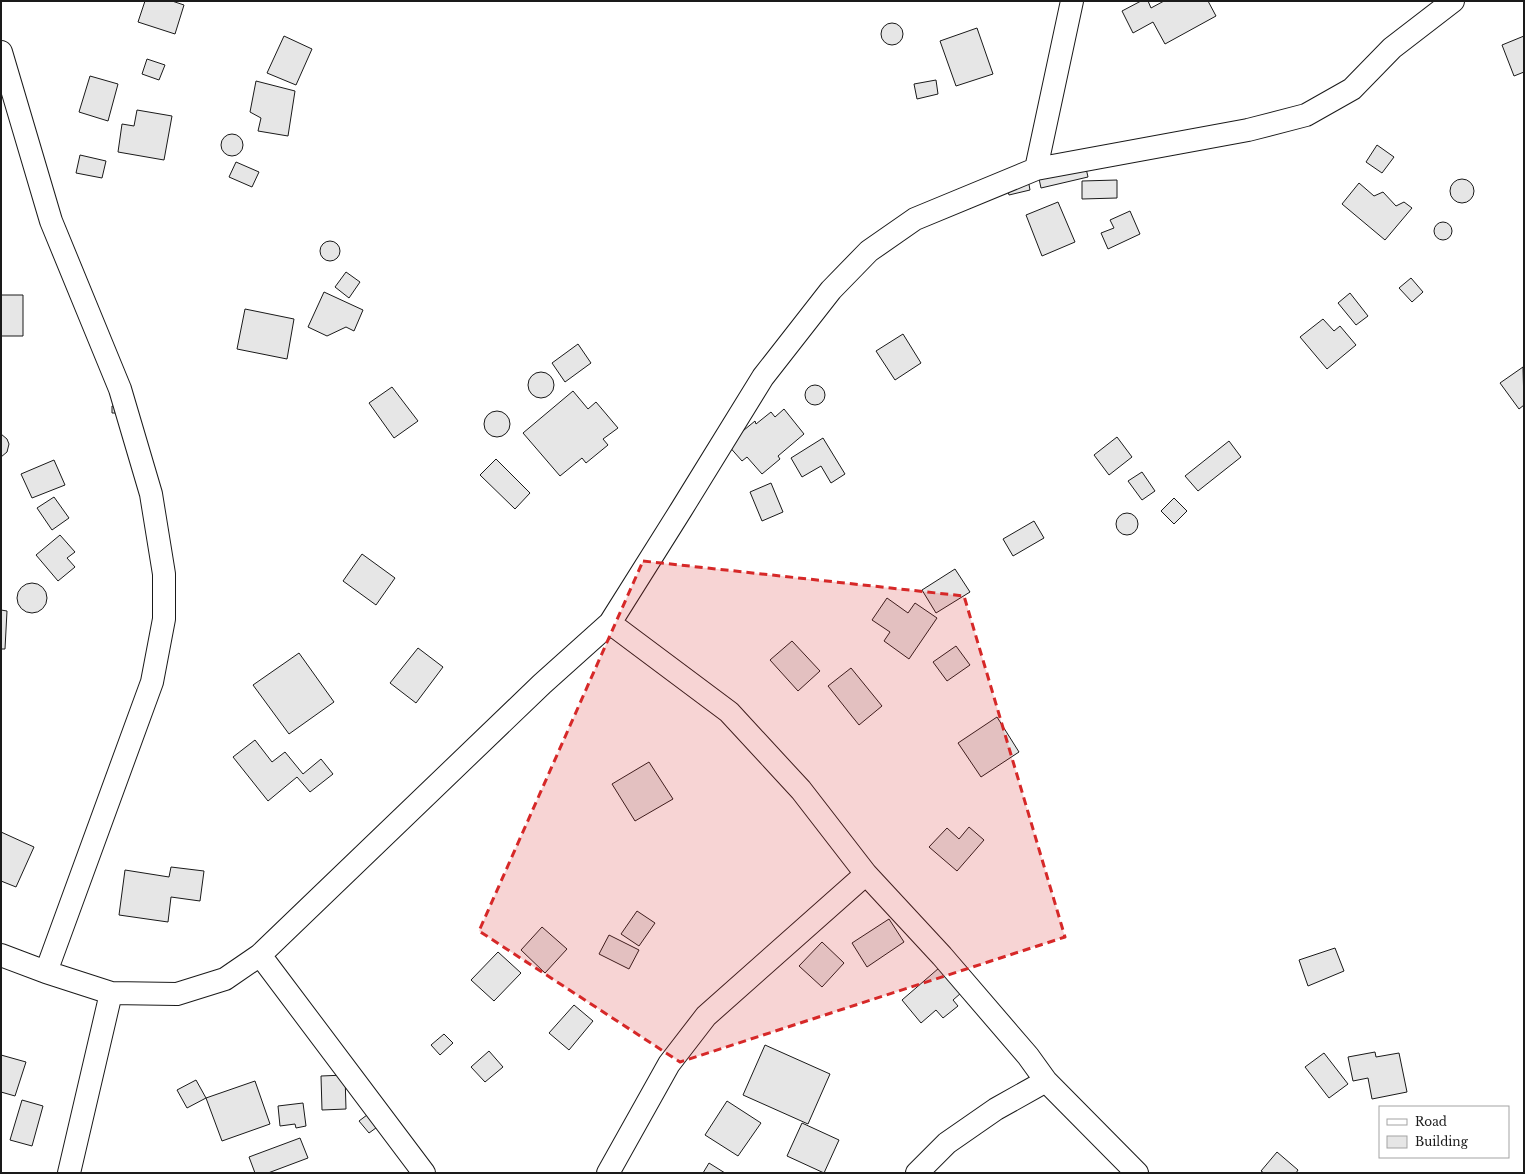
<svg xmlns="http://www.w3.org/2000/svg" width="1525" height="1174" font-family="'Libre Baskerville',serif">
<rect width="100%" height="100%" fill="#fff"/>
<!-- building -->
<path fill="#e6e6e6" stroke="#1a1a1a" d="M145,1H172L184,5L175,34L138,22Z
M1141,1H1148L1151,8L1164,1H1208L1216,16L1165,44L1153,22L1133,33L1122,11Z
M881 34a11 11 0 1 1 22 0a11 11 0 1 1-22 0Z
M977,28L993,74L956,86L940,41Z
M284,36L312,49L296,85L267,73Z
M1524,36V72L1514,76L1502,45Z
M147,59L165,65L159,80L142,74Z
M90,76L118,84L108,121L79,112Z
M936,80L938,94L917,99L914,84Z
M256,81L295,91L288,136L258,131L261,118L250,112Z
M137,110L172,116L164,160L118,152L122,124L134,126Z
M221 145a11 11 0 1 1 22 0a11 11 0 1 1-22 0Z
M1377,145L1394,157L1382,173L1366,162Z
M80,155L106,161L102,178L76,173Z
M236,162L259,172L252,187L229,177Z
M1085,164L1088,177L1041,188L1038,174Z
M1028,179L1030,190L1009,195L1006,184Z
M1450 191a12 12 0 1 1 24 0a12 12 0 1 1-24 0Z
M1117,180V198L1082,199V181Z
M1359,183L1374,196L1383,192L1396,206L1404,202L1412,208L1385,240L1342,204Z
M1058,202L1075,242L1042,256L1026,215Z
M1130,211L1140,234L1108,249L1101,233L1114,228L1110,220Z
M1434 231a9 9 0 1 1 18 0a9 9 0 1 1-18 0Z
M320 251a10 10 0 1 1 20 0a10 10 0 1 1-20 0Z
M346,272L360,282L349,298L335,287Z
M1411,278L1423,292L1412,302L1399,288Z
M324,292L363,310L354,331L346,327L327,336L308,327Z
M1350,293L1368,316L1356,325L1338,303Z
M1,295H23V336H1Z
M245,309L294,319L287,359L237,349Z
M1323,319L1334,331L1340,326L1356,345L1327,369L1300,337Z
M903,334L921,363L895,380L876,351Z
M578,344L591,363L565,382L552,363Z
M1523,367L1524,405L1519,409L1500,383Z
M528 385a13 13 0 1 1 26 0a13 13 0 1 1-26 0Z
M805 395a10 10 0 1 1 20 0a10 10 0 1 1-20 0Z
M392,387L418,421L394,438L369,403Z
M573,391L588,409L596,402L618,428L603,439L608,445L586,463L582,458L560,476L523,433Z
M112,406H121V413H112Z
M784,409L804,434L778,456L780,459L762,474L747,457L742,461L727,444L755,421L756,424L771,412L775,417Z
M484 424a13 13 0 1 1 26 0a13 13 0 1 1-26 0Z
M1,434L7,439L9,444L7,452L1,457Z
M1117,437L1132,457L1109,475L1094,455Z
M823,438L845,474L831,483L821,466L802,477L791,458Z
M1229,441L1241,457L1198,491L1185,476Z
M496,459L530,493L515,509L480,475Z
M54,460L65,485L32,498L21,474Z
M1142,472L1155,491L1142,500L1128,481Z
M771,483L783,512L762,521L750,492Z
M54,497L69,518L52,530L37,508Z
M1174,498L1187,511L1174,524L1161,511Z
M1116 524a11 11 0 1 1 22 0a11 11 0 1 1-22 0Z
M1034,521L1044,538L1013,556L1003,539Z
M60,535L75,552L67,558L75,567L58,581L36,555Z
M362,554L395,578L376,605L343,581Z
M955,569L970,592L936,613L922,590Z
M17 598a15 15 0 1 1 30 0a15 15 0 1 1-30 0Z
M887,598L908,613L915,603L937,618L909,659L884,641L890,632L872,620Z
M1,610L7,611L5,649H1Z
M792,641L820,671L798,691L770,660Z
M956,646L970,665L947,681L933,662Z
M418,648L443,667L416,703L390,683Z
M299,653L334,702L289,734L253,685Z
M851,668L882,706L859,725L828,686Z
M997,717L1019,752L981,777L958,743Z
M255,740L272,762L285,752L303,774L321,759L333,774L310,792L297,777L268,801L233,757Z
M649,762L673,799L635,821L612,784Z
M969,827L984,840L957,871L929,847L947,828L959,839Z
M1,832L34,847L16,887L1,881Z
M171,867L204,871L200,901L171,897L168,922L119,915L125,870L169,877Z
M637,911L655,923L639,946L621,934Z
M889,919L904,942L867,967L852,943Z
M542,927L567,949L545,973L521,950Z
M609,935L639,950L629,969L599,954Z
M822,942L844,963L822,987L799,966Z
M1335,948L1344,971L1308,986L1299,960Z
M498,952L521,973L494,1001L471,980Z
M939,968L961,993L953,1000L958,1006L943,1018L936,1010L921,1023L902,1000Z
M574,1005L593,1021L569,1050L549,1033Z
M444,1034L453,1043L440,1055L431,1045Z
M765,1045L830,1074L808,1124L743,1095Z
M489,1051L503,1067L485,1082L471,1067Z
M1375,1052L1376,1057L1399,1053L1407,1092L1372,1099L1368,1078L1353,1081L1348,1057Z
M1324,1053L1348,1084L1329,1098L1305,1067Z
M1,1055L26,1062L15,1096L1,1092Z
M345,1075L346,1109L322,1110L321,1076Z
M196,1080L206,1098L187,1108L177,1090Z
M255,1081L270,1124L222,1141L206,1098Z
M22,1100L43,1106L32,1146L10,1140Z
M727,1101L761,1123L738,1156L705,1135Z
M303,1103L306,1126L296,1128L295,1124L280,1126L278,1106Z
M371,1112L380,1125L369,1133L359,1121Z
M802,1123L839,1140L824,1173L787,1156Z
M300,1138L308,1158L268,1173H255L249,1157Z
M1277,1152L1298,1170L1296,1173H1264L1261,1171Z
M709,1163L725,1173H703Z"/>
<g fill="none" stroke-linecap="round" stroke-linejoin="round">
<defs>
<path id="minor" d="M1,52L51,221L120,389L151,494L164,574V619L152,682L46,972
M1036,169L1072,1
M610,623L681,510L763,377L831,290L869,251L915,219L1036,169L1248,130L1306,115L1352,89L1392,48L1453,1
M1,955L46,972L111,993L177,994L225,979L260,955L542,684L610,623L729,712L801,790L866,874L942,956L1028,1056L1046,1081L1137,1173
M260,955L424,1173
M69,1173L111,993
M608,1173L669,1064L706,1016L866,874
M917,1173L947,1143L996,1109L1046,1081"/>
</defs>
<!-- minor casing -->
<use href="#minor" stroke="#1a1a1a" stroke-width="24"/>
<!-- minor -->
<use href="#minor" stroke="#fff" stroke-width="22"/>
</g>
<!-- marked area -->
<path fill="#d62828" fill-opacity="0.2" stroke="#d62828" stroke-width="3" stroke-dasharray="8 5" stroke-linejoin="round" d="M643,561L964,596L1065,937L680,1062L479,931Z"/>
<!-- border -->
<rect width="1525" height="1174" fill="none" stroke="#1a1a1a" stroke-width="4"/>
<!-- legend -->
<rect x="1379" y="1106" width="130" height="52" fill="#ffffff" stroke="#a3a3a3"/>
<rect x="1387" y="1119" width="20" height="6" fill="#ffffff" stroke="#a3a3a3"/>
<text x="1415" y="1126" font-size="12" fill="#1a1a1a">Road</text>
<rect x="1387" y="1136" width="20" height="12" fill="#e6e6e6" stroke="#a3a3a3"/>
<text x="1415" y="1146" font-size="12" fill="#1a1a1a">Building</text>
</svg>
